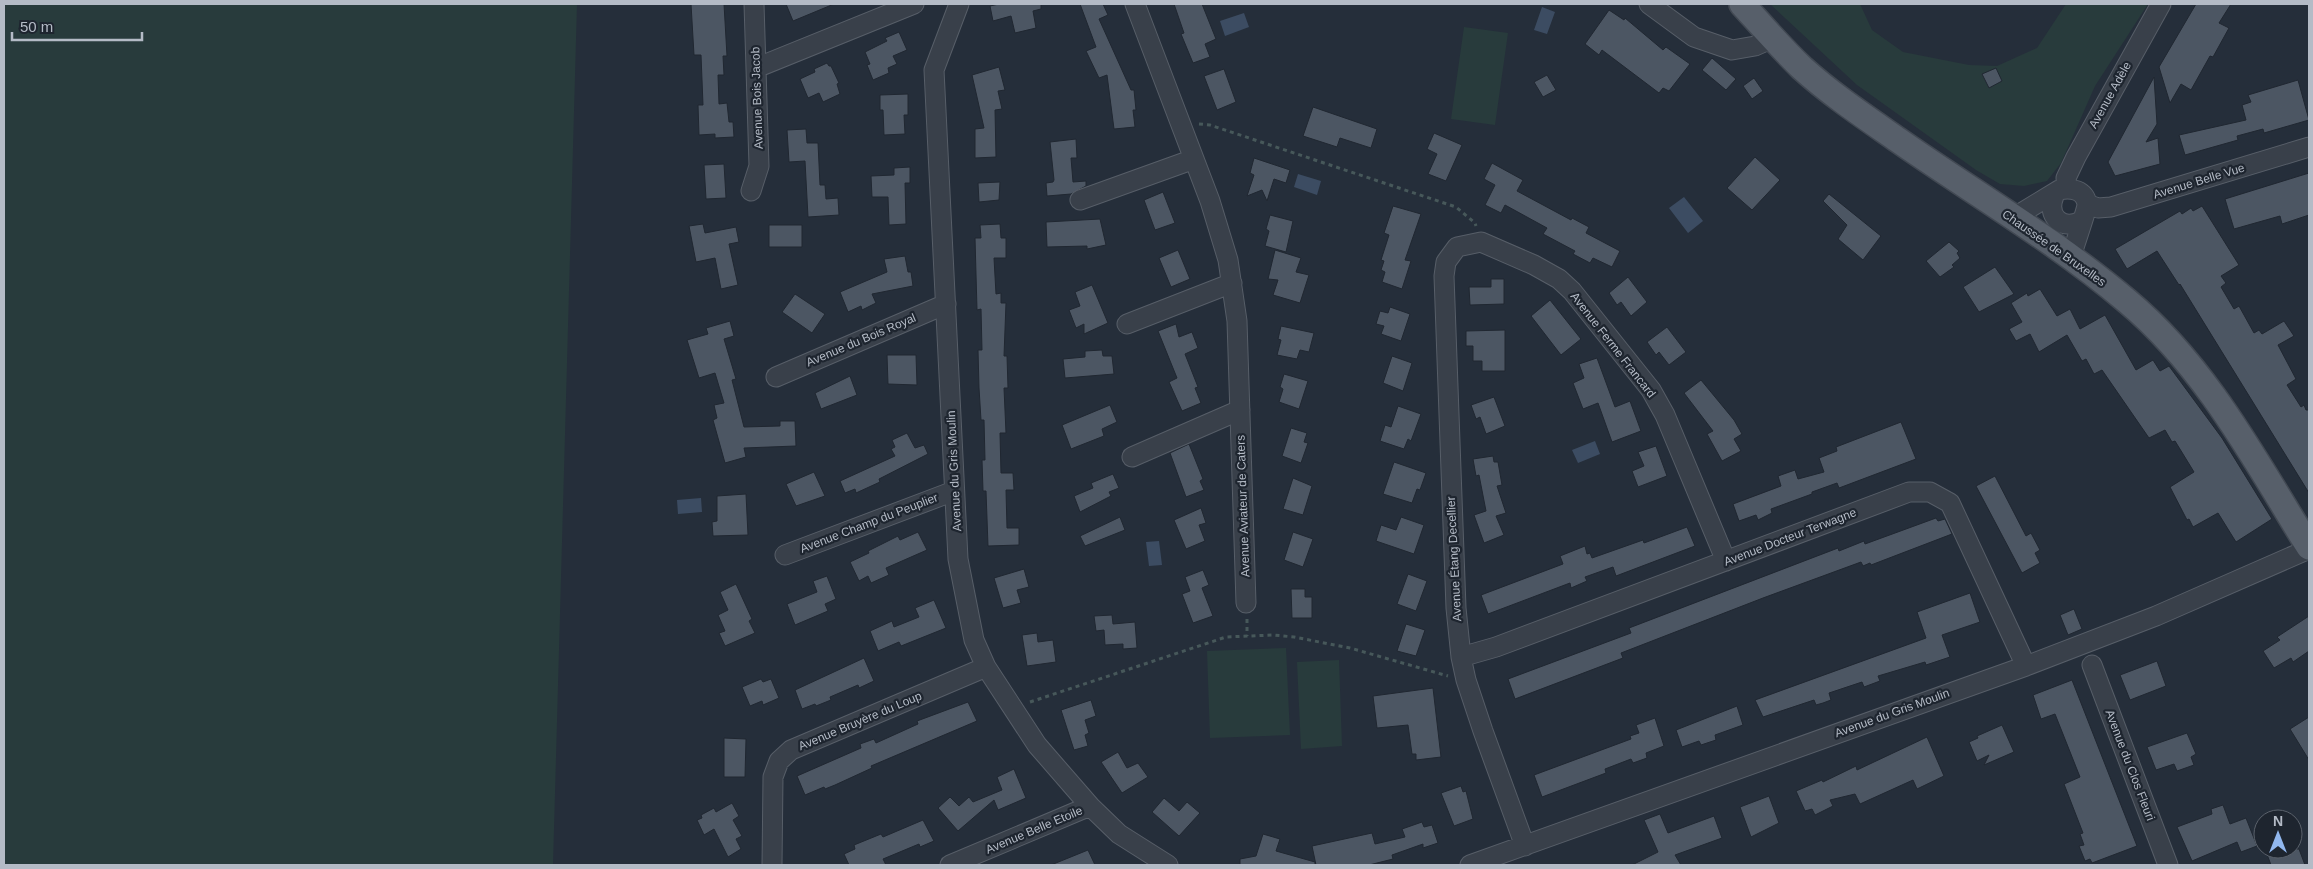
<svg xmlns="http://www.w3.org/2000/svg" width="2313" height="869" font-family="Helvetica,sans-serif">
<rect width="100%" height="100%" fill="#252e3a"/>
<!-- green -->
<path fill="#283b3c" d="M4,4H577L553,865H4Z
M1770,4H1860L1872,30L1903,52L1969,65L1997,66L2037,48L2066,4H2148L2095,86L2061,163L2047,181L2024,186L2000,184L1976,170L1857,85Z
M1464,27L1508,33L1495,125L1451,119Z
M1286,648L1290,735L1210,738L1207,651Z
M1339,660L1342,746L1301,749L1297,662Z"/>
<!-- water -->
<path fill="#3c4c62" d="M1542,7L1555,12L1547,34L1534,30Z
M1244,13L1249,27L1225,36L1220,21Z
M1298,174L1321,181L1317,195L1294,187Z
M1684,197L1703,221L1688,233L1669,208Z
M1595,441L1600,454L1578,463L1572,450Z
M701,498L702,512L678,514L677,500Z
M1159,541L1162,565L1149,566L1146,542Z"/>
<!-- building -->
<path fill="#4c5663" stroke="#202731" d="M691,4H724L727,56H723L724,75H718L719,104L727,103L729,122H733L734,137L715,138V134L699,135L698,105H703L701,55H694Z
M786,4H834L793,21Z
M999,4H1041V9L1033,11L1036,28L1015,33L1011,16L993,21L990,6Z
M1080,4H1103L1108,15L1099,19L1131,90H1134L1136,110H1133L1135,127L1114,129L1107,75L1099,78L1086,51L1096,47Z
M1174,4H1202L1216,39L1205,44L1210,57L1193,63L1181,34L1184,33Z
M2196,4H2231L2219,23L2229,28L2213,57L2210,56L2191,90L2181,84L2170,103L2159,67Z
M1609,10L1624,20L1625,18L1663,50L1666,47L1690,64L1669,91L1663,88L1659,93L1602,50L1599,55L1585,44Z
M899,32L907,50L893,56L897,64L888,68L889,73L873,80L867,65L870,64L865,52L887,41L885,38Z
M1712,58L1736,79L1726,90L1702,70Z
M827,63L829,66H831L839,83L837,84L840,94L823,102L819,93L808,98L800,79L815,72L814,69Z
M999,67L1005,90L998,91L1002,109L995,110L996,157L975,158V129L984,128L972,75Z
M1996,68L2002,81L1989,88L1982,74Z
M1224,69L1236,102L1217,110L1204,76Z
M1547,75L1556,90L1543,97L1534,82Z
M2154,77L2157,124L2146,142L2158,138L2160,164L2115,176L2108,162Z
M1754,78L1763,91L1752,99L1743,86Z
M2298,80L2309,120L2264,133L2263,129L2237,136L2238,140L2185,155L2179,135L2246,120L2242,105L2251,102L2248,95Z
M908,94V115H904L905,134L884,135L883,110H880V95Z
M1313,107L1377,129L1371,148L1340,138L1337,147L1303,136Z
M806,129L807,143H818L820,185H825L826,199L838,198L839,215L808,217L805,161L789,162L787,130Z
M1434,133L1462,145L1446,181L1428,174L1437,154L1427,149Z
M1076,139L1077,158H1071L1073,182L1086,181V186L1071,194L1047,196L1046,183L1053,182L1054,180L1050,142Z
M1755,157L1780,180L1752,210L1727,188Z
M1254,158L1290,170L1286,183L1274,179L1267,201L1262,190L1247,196L1254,175L1250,173Z
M1492,163L1523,180L1517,191L1571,220L1572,218L1589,227L1586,233L1620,251L1612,267L1593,258L1590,263L1573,254L1575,251L1543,234L1547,228L1505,205L1501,213L1485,205L1495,185L1484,179Z
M724,164L726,198L706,199L704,165Z
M910,167V183H905L906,224L889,225L888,197H872L871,176L894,175V168Z
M2309,173V215L2282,224L2280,216L2234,229L2225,199Z
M1000,182L999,200L979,202L978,183Z
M1163,192L1175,223L1155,230L1144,200Z
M1829,194L1881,236L1863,260L1838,239L1847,225L1823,201Z
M1393,206L1421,214L1405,260L1411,261L1402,289L1382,282L1385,272L1381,270L1384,261L1381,260L1389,235L1384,233Z
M2202,206L2239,265L2221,276L2226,283L2221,287L2234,309L2239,306L2254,333L2259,330L2262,334L2284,321L2294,336L2278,345L2296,379L2287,385L2301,407L2304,405L2306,410H2309V493L2180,284L2179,285L2157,251L2127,269L2115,249L2180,211L2182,214L2191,208L2193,211Z
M1270,215L1293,221L1286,252L1265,246L1269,231L1266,229Z
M1100,219L1106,245L1087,249V246L1047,247L1046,222Z
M703,224L705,233L736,227L739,242L729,244L738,285L721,289L715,258L696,262L689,226Z
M1000,224L1001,238H1006V258H994L996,294L1001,293V303H1006L1004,356H1007L1008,388H1004L1006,433H1000L1001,473H1013L1014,490H1006L1007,528H1019V545L988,546L986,491H983L982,460H985L984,420H981L979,388L978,350H982L981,309L977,310L975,238H981L980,225Z
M769,225H802V247H769Z
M1949,242L1959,251L1957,253L1960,258L1952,265L1954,267L1940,277L1926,261Z
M1178,250L1190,279L1171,287L1159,258Z
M1275,250L1301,258L1296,272L1309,275L1300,303L1273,295L1278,280L1268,279Z
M905,256L908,272H911L913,286L872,294L876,303L862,310L861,306L848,312L840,292L887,272L884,259Z
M1995,267L2014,294L1979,312L1963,287Z
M1628,277L1647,302L1631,316L1621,302L1617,305L1609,293Z
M1491,279H1504V304L1470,305L1469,287H1491Z
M1092,285L1108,323L1084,334V324L1076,328L1069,310L1080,306L1075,292Z
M2040,289L2057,316L2070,309L2080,329L2105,315L2136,370L2153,360L2160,371L2169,366L2222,438L2272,519L2236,542L2218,513L2193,527L2189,519L2187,520L2170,487L2194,472L2175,441L2172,442L2165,430L2149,438L2102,370L2094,374L2086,359L2082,361L2067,335L2039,352L2030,334L2016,341L2009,329L2022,322L2011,303L2027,293L2028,296Z
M795,294L825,314L812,333L782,312Z
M1550,300L1581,339L1561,355L1531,316Z
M1390,307L1410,314L1401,341L1381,334L1384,326L1376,324L1380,311L1388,313Z
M730,321L734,336L724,339L736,379L732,380L744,427L780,426V421H795L796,446L744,448L746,457L725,463L713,420L717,418L714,405L724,403L715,373L699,378L687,340L708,334L706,328Z
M1176,324L1179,337L1192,332L1198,348L1185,354L1198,387L1195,388L1201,403L1182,411L1169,382L1177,378L1158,331Z
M1281,326L1314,333L1309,352L1300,350L1297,359L1277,355L1281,340L1278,339Z
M1667,327L1686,352L1669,365L1659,352L1656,355L1647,342Z
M1505,330V371H1482V361H1473V346H1466V331Z
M1102,350L1103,356H1112L1114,374L1065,378L1063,359L1085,357V351Z
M887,355H916L917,385L888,384Z
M1392,356L1412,363L1403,391L1383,383Z
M1597,358L1615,407L1630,401L1641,431L1612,442L1598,403L1583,409L1573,383L1584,378L1579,364Z
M1284,374L1308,381L1299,409L1279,402L1283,389L1280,387Z
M850,376L857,395L821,409L815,393Z
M1701,380L1734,420L1742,434L1734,439L1741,451L1722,461L1707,434L1713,431L1684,393Z
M1494,397L1505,426L1486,434L1480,417L1476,419L1471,405Z
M1110,405L1117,422L1102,429L1104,436L1071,449L1062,425Z
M1398,406L1421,414L1411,441L1408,439L1404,449L1380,441L1385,425L1391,427Z
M1901,422L1916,459L1839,488L1837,483L1812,492V494L1771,509L1772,513L1758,520L1756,515L1739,521L1733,504L1781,486L1778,476L1795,470L1798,479L1824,472L1819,458L1837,451L1836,447Z
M1291,428L1307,433L1304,442L1308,443L1301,463L1282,456Z
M907,433L915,448L924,445L928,454L879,479L880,482L856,493L855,489L845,493L840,481L895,456L891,449L895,447L892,440Z
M1189,444L1203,479L1200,481L1204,490L1186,497L1170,453Z
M1656,446L1667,476L1638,487L1632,471L1644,466L1638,452Z
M1493,456L1494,462H1498L1502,485L1497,486L1506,513L1496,516L1504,535L1484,543L1474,515L1486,511L1479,475L1476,476L1473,459Z
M1394,462L1426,473L1420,490L1417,489L1412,503L1383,494Z
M814,472L825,496L796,506L786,484Z
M1113,474L1119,488L1109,492L1111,496L1080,512L1074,496L1093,488L1091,483Z
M1995,476L2026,536L2031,533L2040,550L2035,553L2040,563L2022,573L1976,486Z
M1293,478L1312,486L1303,515L1283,509Z
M746,494L748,535L713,536L712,522L717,521V496Z
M1201,508L1206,523L1199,525L1205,541L1186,549L1174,520Z
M1120,517L1125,530L1085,546L1080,536Z
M1401,517L1424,525L1414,554L1376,541L1381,525L1396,530Z
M1936,518L1938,521L1945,519L1952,534L1871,565L1870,563L1863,566L1861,562L1763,598L1621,653L1623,658L1515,699L1508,679L1631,633L1629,628L1838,548L1839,551L1864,541L1865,544Z
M1687,527L1695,546L1616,576L1613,567L1585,577L1587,581L1571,588L1570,583L1488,614L1481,595L1563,564L1560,556L1585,546L1587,554L1590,553L1592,558L1643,540L1644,543Z
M918,532L927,550L886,568L889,575L871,583L868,576L859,581L850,562L869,553L868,551L898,536L900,540Z
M1293,532L1313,539L1303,567L1284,560Z
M1024,569L1029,587L1017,590L1021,603L1003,608L994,578Z
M1203,570L1209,585L1202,588L1213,616L1193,623L1182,594L1190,591L1185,577Z
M1408,574L1427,581L1416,611L1397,604Z
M827,576L836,599L825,604L828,611L795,625L787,604L817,592L813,581Z
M736,584L752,619L749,621L755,633L725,646L719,633L725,631L718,615L728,610L720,592Z
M1291,589H1305V597H1312V618H1292Z
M1970,593L1980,622L1942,635L1950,657L1926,665L1925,662L1878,676L1880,681L1864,687L1862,682L1829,693L1831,700L1823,703L1816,705L1814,700L1763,717L1755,700L1926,638L1917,612Z
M934,600L946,628L901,646L899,642L878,651L870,631L892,621L894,627L919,617L915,608Z
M2074,609L2082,629L2068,635L2060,615Z
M1112,615L1113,624L1135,622L1137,648L1123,649V644L1105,645L1104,630L1096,631L1094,616Z
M2309,616V651L2293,662L2291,658L2274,668L2263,651L2280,640L2277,637Z
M1406,624L1425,630L1416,656L1397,651Z
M1037,633L1038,642L1053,640L1056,662L1027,666L1022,635Z
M864,658L874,681L859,688L858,685L830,697L831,700L816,706L815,704L802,709L795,690Z
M2157,661L2166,686L2130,700L2120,675Z
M761,679L763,682L771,679L779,698L763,705L762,701L750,706L742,687Z
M2072,680L2137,846L2092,863L2090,859L2085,861L2079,846L2084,845L2080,834L2083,833L2064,784L2080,777L2055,714L2041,719L2033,695Z
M1433,688L1441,757L1416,760V754H1412L1408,725L1377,728L1373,696Z
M1091,700L1096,716L1085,720L1089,733L1085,735L1088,746L1074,750L1061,710Z
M968,702L977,721L871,766L872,768L835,785L825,789L824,787L805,795L797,776L861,748L860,744L874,739L876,743L918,724L917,721Z
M1737,706L1743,725L1715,735L1716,740L1701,745L1699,741L1682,747L1676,730Z
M2309,717V760L2290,729Z
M1655,718L1664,746L1646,753L1647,758L1633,763L1631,759L1605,769L1606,773L1542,797L1534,775L1631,739L1630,736L1639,733L1636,725Z
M2002,725L2014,752L1984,765L1989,755L1977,761L1969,742L1978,738L1977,736Z
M2187,733L2196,754L2191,757L2194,765L2177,771L2174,764L2156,770L2147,747Z
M1927,737L1944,776L1917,789L1913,780L1860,804L1855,794L1830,800L1833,806L1815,815L1812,809L1805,811L1796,791L1822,780L1823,782L1856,766L1857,770Z
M724,738L746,739L745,777H724Z
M1118,752L1127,768L1138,763L1148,777L1122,793L1101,762Z
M1014,769L1026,798L998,810L994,800L958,831L938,808L950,797L959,806L969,797L973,802L1002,790L997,777Z
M1461,786L1463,792L1466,791L1473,819L1454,826L1441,793Z
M1769,796L1779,823L1751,837L1740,807Z
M1164,798L1179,811L1187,802L1200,813L1179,836L1152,812Z
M732,803L739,816L733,820L742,836L736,839L741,849L728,857L714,829L704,835L697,820L702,818L701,815L714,808L716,812Z
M2223,805L2230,824L2246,818L2257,846L2241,852L2237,842L2192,861L2177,827L2212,814L2211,809Z
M1660,814L1668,833L1714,816L1722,838L1675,855L1681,865H1632L1658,852L1644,820Z
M923,820L934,841L920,847L919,844L883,859L886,865H849L844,854L855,849L854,845L881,834L883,837Z
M1422,822L1424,827L1432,825L1438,843L1423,848V844L1392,855L1393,859L1369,865H1316L1312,846L1372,833L1375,844L1405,837L1402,829Z
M1263,834L1280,839L1276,851L1315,862V865H1240V859L1256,856Z
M2265,849H2299L2305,865H2271Z
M1088,850L1095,865H1051Z"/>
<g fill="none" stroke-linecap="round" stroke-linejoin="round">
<defs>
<path id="minor" d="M959,4L934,70L958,559L974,640L986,667L1037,745L1090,806L1119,834L1168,865
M1135,4L1210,201L1228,260L1237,321L1246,603
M1649,4L1694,37L1732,50L1755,46L1773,38
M756,68L914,4
M2067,188L2066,178L2076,157L2161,4
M751,191L759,166L754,4
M2054,196C2046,216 2062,231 2081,221
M1080,200L1194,159
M2087,204L2098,208L2111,207L2309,147
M2013,218L2059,190C2071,187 2085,190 2087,204C2088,207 2073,249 2071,257
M1127,324L1232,283
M776,377L946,304
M1132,457L1240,410
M785,555L954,491
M1461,657L1496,647L1909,492H1930L1950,503L2026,666
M2092,665L2168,865
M1525,846L1483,731L1466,680L1461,657L1456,608L1444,276L1446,262L1457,247L1481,242L1534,265L1559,279L1572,291L1651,390L1665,415L1726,561
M772,865L773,777L779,761L791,750L986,667
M950,865L1090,806
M1470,865L2026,666L2156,616L2309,549"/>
<path id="major" d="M1742,4C1762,26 1781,48 1802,68C1832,95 1865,117 1898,140C1974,193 2056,241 2127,301C2206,367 2255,460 2309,547"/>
</defs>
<!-- minor casing -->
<use href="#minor" stroke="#575e68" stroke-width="21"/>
<!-- major casing -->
<use href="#major" stroke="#424953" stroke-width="28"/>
<!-- path -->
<path stroke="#47585a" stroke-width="3" stroke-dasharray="4 4" stroke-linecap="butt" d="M1199,124L1210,125L1456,207L1475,223L1476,226
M1247,619V636
M1030,702L1226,637L1273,635L1294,637L1350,648L1448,676"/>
<!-- minor -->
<use href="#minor" stroke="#39404a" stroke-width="19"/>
<!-- major -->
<use href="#major" stroke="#575f6a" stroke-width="25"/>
</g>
<g text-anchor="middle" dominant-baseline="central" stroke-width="4.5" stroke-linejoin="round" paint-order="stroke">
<!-- street labels -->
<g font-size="12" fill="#b4bbc6" stroke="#1e252f">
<text transform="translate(2110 95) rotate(-61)">Avenue Adèle</text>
<text transform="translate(757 98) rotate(-92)">Avenue Bois Jacob</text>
<text transform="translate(2199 181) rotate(-17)">Avenue Belle Vue</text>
<text transform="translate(2054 248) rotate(35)">Chaussée de Bruxelles</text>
<text transform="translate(861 340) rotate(-23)">Avenue du Bois Royal</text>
<text transform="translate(1613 345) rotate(52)">Avenue Ferme Francard</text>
<text transform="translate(954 471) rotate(-93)">Avenue du Gris Moulin</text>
<text transform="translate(1243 506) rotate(-92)">Avenue Aviateur de Caters</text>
<text transform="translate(869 523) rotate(-21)">Avenue Champ du Peuplier</text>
<text transform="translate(1790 537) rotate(-21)">Avenue Docteur Terwagne</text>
<text transform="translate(1454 559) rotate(-93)">Avenue Étang Decellier</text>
<text transform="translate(1892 713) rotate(-20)">Avenue du Gris Moulin</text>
<text transform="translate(860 721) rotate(-23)">Avenue Bruyère du Loup</text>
<text transform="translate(2130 765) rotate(69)">Avenue du Clos Fleuri</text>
<text transform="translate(1034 830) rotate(-23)">Avenue Belle Etoile</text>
</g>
</g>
<!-- border -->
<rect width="2313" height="869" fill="none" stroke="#b4bbc6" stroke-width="10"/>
<!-- north arrow -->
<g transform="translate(2278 834)"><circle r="24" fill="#1e252f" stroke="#5a616b"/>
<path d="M0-4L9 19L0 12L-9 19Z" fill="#91b7ee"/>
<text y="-8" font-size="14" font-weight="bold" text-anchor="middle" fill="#b4bbc6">N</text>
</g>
<!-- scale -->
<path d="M12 32v8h130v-8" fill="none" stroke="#b4bbc6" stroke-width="2.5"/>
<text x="20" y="32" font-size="15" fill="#b4bbc6" stroke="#1e252f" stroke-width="4" paint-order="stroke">50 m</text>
</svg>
